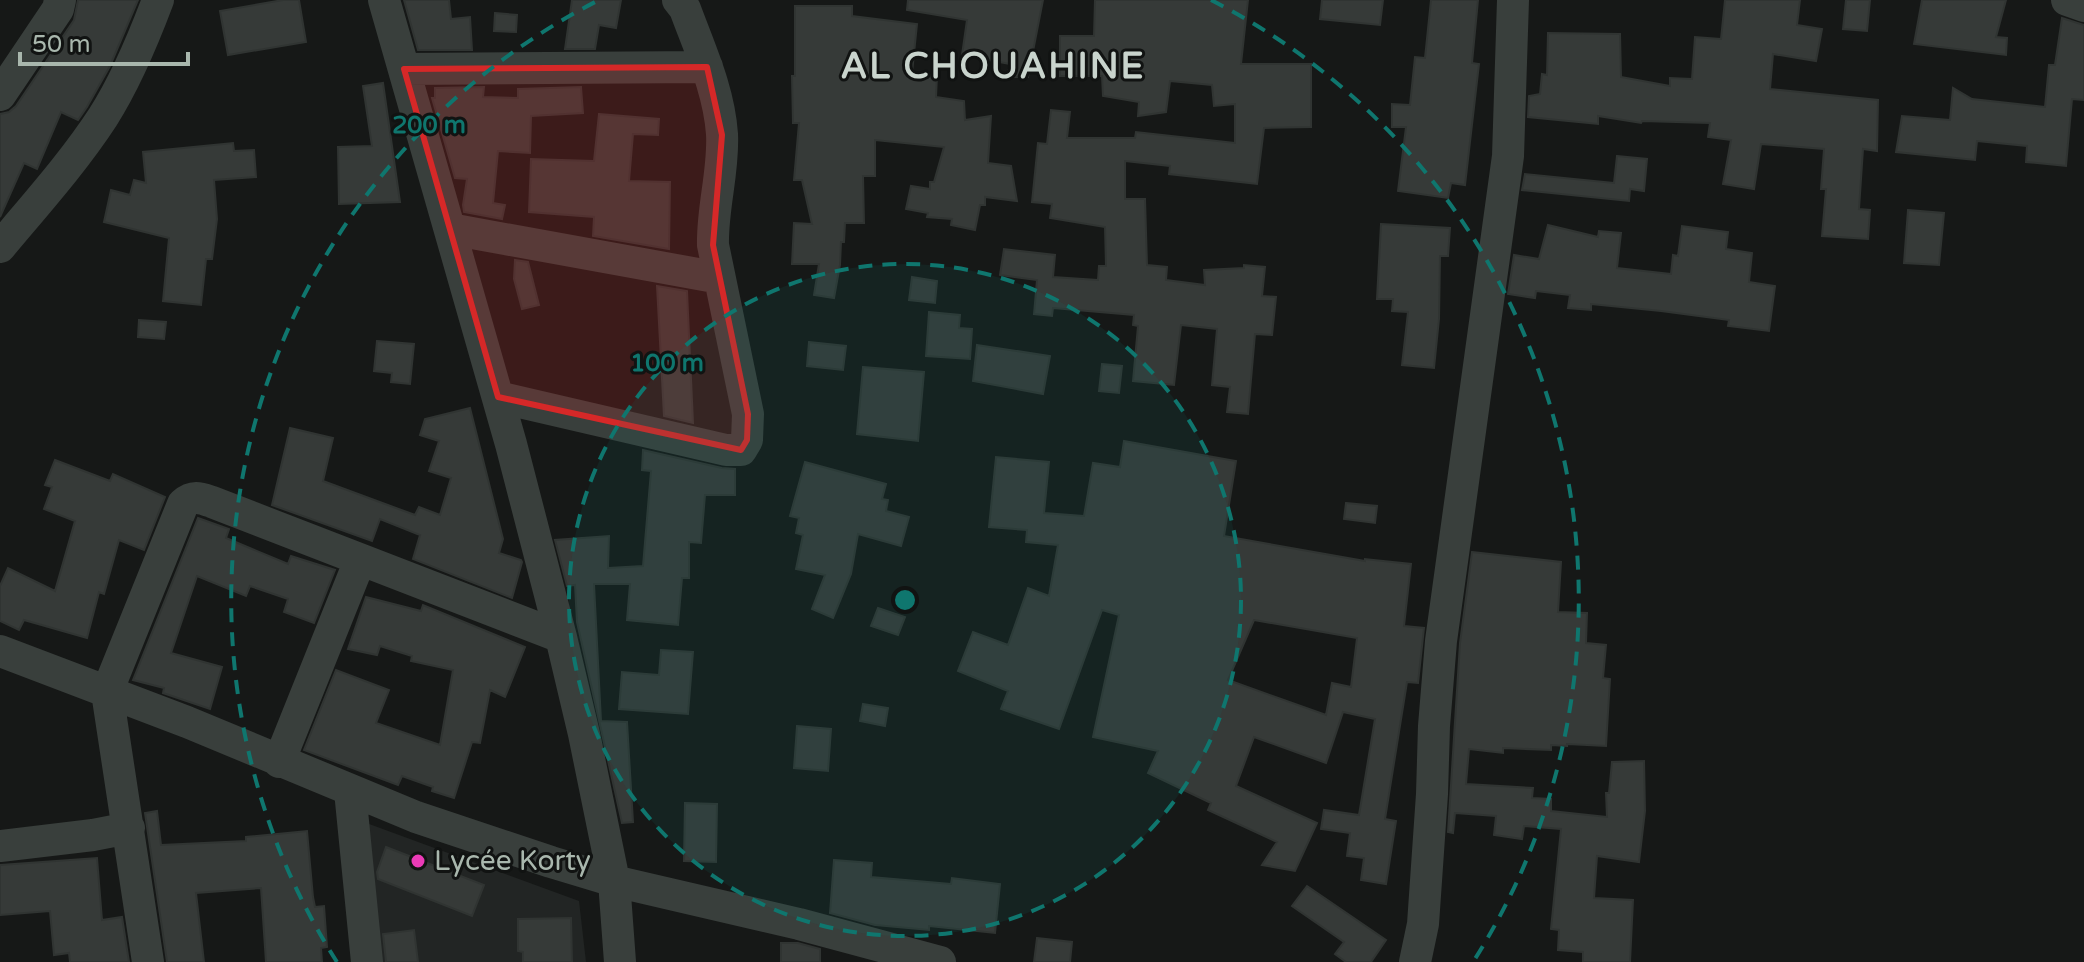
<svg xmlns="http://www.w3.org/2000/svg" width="2084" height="962" font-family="'Varela Round',sans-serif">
<rect width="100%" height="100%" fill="#161817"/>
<!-- built -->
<path fill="#222524" d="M361,821L579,901L586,962H379Z"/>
<!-- building -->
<path fill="#363a38" stroke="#303432" stroke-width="2" fill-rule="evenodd" d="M78,0H138L110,66L87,107L78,120L61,112L37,169L24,163L0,217V114L9,112L16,106L74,20Z
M283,0H299L306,42L228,55L220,11Z
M404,0H449L451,19L470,17L472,50H418Z
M572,0H621L616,28L599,25L595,49H565Z
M908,0H1043L1028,77H1007L1010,64L962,55L967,20L907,10Z
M1095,0H1248L1241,64H1311V127L1264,128L1257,184L1169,174L1170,166L1125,161V199H1145L1147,265L1167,267L1166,280L1205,285L1204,270L1244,268V265L1265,267L1262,296L1276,297L1272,335L1255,334L1248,414L1227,412L1230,387L1212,385L1217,329L1181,325L1174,385L1133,381L1138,326L1133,325L1134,315L1053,308L1052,316L1034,314L1037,280L1000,275L1004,249L1055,255L1053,277L1098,280L1099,266H1106L1105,227L1050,218L1052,204L1032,202L1038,143L1047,144L1051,110L1070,112L1067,138H1135L1136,132L1235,143V104L1214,106L1212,85L1170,81L1166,112L1138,116L1139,102L1103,96L1102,76H1060V36H1094Z
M1322,0H1383L1380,25L1320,19Z
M1431,0H1478L1472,63L1479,64L1465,185L1451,183L1448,198L1398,191L1406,127H1392V104L1410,105L1415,57L1425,58Z
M1725,0H1800L1797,25L1822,29L1816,61L1773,54L1770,89L1878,100L1877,151L1863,149L1859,209L1870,210L1868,239L1822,236L1826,189H1821L1824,149L1761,144L1754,189L1723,184L1731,140L1708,137L1710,123L1642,121L1641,123L1598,116V124L1528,117L1529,96L1540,94L1542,74L1547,75L1548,33L1620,34L1621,77L1670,86V78L1692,79L1695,37L1721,39Z
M1846,0H1870L1867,31L1843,29Z
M1922,0H2006L1996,37L2007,38L2006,55L1914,44Z
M795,6H852V16L917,24L912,73L937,76L936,97L964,101L965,120L991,116L988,163L1011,166L1017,201L985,197V205H980L975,230L951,225L952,219L927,217L928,213L906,209L911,186L930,189V182H934L944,147L875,140V176H863L864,223H845L844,242H841L840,265L834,298L814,295L819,264H792L794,223L812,224L802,180H794L799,123H793L792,76H795Z
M495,13L517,15L516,32L494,31Z
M2062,18L2084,25V100L2072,99L2066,166L2026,162L2027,146L1977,141L1975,160L1896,152L1902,116L1950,120L1953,88L1972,99L2045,107L2049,65H2055Z
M383,83L400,202L339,204L338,147L372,146L363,86Z
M484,87L483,97L518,98V89L581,87L583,113L531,116L530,153L498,151L493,203L505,205L502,219L464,212L463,205L467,179L455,178L432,98H435V88Z
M599,114L659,119L658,135L633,134L629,181L670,182L669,249L593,236L594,217L529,212L531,159L594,161Z
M233,143L234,151L254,150L256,177L214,180L217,219L212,259H206L201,305L163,301L169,238L104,222L111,190L130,195L134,180L146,183L143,152Z
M1617,156L1647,159L1644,191L1630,189L1629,201L1522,190L1525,174L1614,183Z
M1908,210L1944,213L1939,265L1904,263Z
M1381,224L1450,228L1448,256H1440L1439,319L1434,368L1402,365L1408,312L1392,311L1393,299H1377Z
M1548,225L1598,237L1599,231L1621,233L1617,268L1671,274L1673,255L1678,256L1682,226L1728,232L1726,249L1752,253L1749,282L1775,286L1769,331L1728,326L1729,320L1661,311L1591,304V310L1568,308L1570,295L1536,291L1535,298L1508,294L1514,255L1539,259Z
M515,260L528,262L539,305L522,309L514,279Z
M912,277L937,281L935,303L909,300Z
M657,286L687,291L693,423L664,416Z
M929,312L960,315L959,328L972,329L970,359L926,356Z
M139,320L166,322L164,339L138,337Z
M377,341L414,344L410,384L391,382L392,373L374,371Z
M809,342L846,346L843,370L807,366Z
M977,345L1050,356L1043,394L973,381Z
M1102,364L1122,366L1119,393L1099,391Z
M863,367L924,372L918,441L857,434Z
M470,408L503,539L499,553L521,560L522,562L512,598L413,559L420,535L380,519L372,541L272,505L290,428L333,438L323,481L415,515L419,507L440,515L451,478L429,471L439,441L420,435L425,419Z
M1124,441L1236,461L1224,536L1365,561V559L1411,564L1404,626L1424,628L1418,683L1407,682L1385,819L1396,821L1386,884L1361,880L1364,858L1347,856L1350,833L1321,829L1324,810L1359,815L1375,719L1343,712L1326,763L1254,737L1236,786L1317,823L1295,871L1262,865L1277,842L1208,810L1211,803L1148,773L1158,751L1093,737L1119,615L1102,610L1059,729L1001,709L1008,691L958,671L973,632L1008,645L1028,588L1049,596L1058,545L1026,542L1027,530L989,527L996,457L1049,462L1044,513L1084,516L1093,463L1120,467ZM1254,620L1357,638L1351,687L1332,683L1326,715L1228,680Z
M643,450L722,468L735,469V495H705L701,543L689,542V578H682L678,625L627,620L630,584H594L601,721L627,722L633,822L622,823L577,622L575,585L567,586L555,540L609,536L608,568L643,566L651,471L642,470Z
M55,460L110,481L113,474L165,497L144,550L119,540L104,594L99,592L87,638L24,620L19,630L0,621V586L8,568L55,591L75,521L44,509L52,487L45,485Z
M805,462L886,484L882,499L888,500L886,511L909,517L901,546L858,534L851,574L833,618L812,609L825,575L796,569L803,535L796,533L799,518L790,516Z
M1346,503L1377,506L1375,523L1344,519Z
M198,518L229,529L226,538L288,564L291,556L335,570L314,623L284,612L288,599L250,586L246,596L197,576L171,653L222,667L210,709L163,693L164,688L133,680Z
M1472,552L1561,562L1558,612L1587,613L1586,643L1606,645L1603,678L1610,679L1606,746L1567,744V746L1551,745V750L1503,748V753L1469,749L1466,784L1533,788L1532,798L1551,799V811L1607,817L1606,793H1609L1612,762L1644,761L1645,811L1639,862L1597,856L1594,898L1633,900L1630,962H1583V952L1558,950L1559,930L1551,929L1561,829L1524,826L1522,839L1494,835L1496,816L1455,813L1453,833L1448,832L1460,643Z
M366,597L421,611L423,605L525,647L505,697L490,690L480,743L472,742L454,798L432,791L433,787L402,776L398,785L304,750L336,670L389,690L376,723L440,745L453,670L411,661L412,656L380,646L377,655L348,649Z
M878,608L905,617L898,635L871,626Z
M661,650L693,652L688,714L619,709L622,672L659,675Z
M863,704L888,708L885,726L860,721Z
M797,726L831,729L828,771L794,768Z
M685,803L717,804L716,862L684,861Z
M157,811L161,845L246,841V837L307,831L313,897L315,907L324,906L327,947L321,948L322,962H266L261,888L196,893L204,962H167L145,813Z
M386,847L484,885L472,916L378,879L377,872Z
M97,858L102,920L122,917L129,962H70L69,953L54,955L50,911L0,915V865Z
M834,860L872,863L871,877L951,884L952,878L1000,884L995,933L929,926V930L875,925L830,913Z
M1307,886L1386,940L1371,962H1346L1335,954L1344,942L1292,906Z
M571,918L572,962H523V952L518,951V919Z
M414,930L418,962H386L383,934Z
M1037,938L1072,942L1070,962H1034Z
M781,943H798L820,949V962H781Z"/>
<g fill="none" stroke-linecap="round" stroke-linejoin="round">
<!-- minor -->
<path stroke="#393f3c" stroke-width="32" d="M384,0L511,444L561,637L584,734L614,881L620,962
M2067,0L2084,6
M404,69L707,67
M0,95L58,9L60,0
M450,229L720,278
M0,247C35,205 73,163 103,117C126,81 143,40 158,0
M498,397L726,450H741L747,440L748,414L713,245C712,208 724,171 722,134C719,90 700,50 685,9L678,0
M0,651L187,722L416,817L551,862L614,881L799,924L940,962
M279,762L360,560
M350,791L367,962
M0,846L93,835L129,828
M148,962L107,692L183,504C193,495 200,498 212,502L561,637
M1415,962L1423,924L1432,794L1434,726L1441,641L1508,156L1513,0"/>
</g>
<!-- marked area -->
<path fill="#d62828" fill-opacity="0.2" stroke="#d62828" stroke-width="6" stroke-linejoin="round" d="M707,67L722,135L713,245L748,414L747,440L741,450L498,397L404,69Z"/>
<!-- distance rings -->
<circle cx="905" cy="600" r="336" fill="#0f766e" fill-opacity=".12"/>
<g fill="none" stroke="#0f766e" stroke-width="4" stroke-dasharray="14 10">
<circle cx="905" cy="600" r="336"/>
<path d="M337 962A673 673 0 0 1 599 0M1211 0A673 673 0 0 1 1473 962"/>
</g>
<!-- markers -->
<circle fill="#eb3bb7" stroke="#111312" stroke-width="3" cx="418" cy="861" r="8"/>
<g text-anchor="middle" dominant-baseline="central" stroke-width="6" stroke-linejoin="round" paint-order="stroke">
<!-- poi labels -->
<g font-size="28" fill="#a9b7ad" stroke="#111312" text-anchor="start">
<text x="434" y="861">Lycée Korty</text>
</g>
<!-- district labels -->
<g font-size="36" font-weight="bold" letter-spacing="2" fill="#c9d4cd" stroke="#111312">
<text x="993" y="66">AL CHOUAHINE</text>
</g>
</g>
<circle cx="905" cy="600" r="12" fill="#0f766e" stroke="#111312" stroke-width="4"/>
<g font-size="24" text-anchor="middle" font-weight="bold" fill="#0f766e" stroke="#111312" stroke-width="6" stroke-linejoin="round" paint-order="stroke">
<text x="429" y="133">200 m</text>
<text x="667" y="371">100 m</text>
</g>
<!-- scale -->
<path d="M20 52v12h168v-12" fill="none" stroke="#a9b7ad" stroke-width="4"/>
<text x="32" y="52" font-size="24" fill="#a9b7ad" stroke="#111312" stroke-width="6" paint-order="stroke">50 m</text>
</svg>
